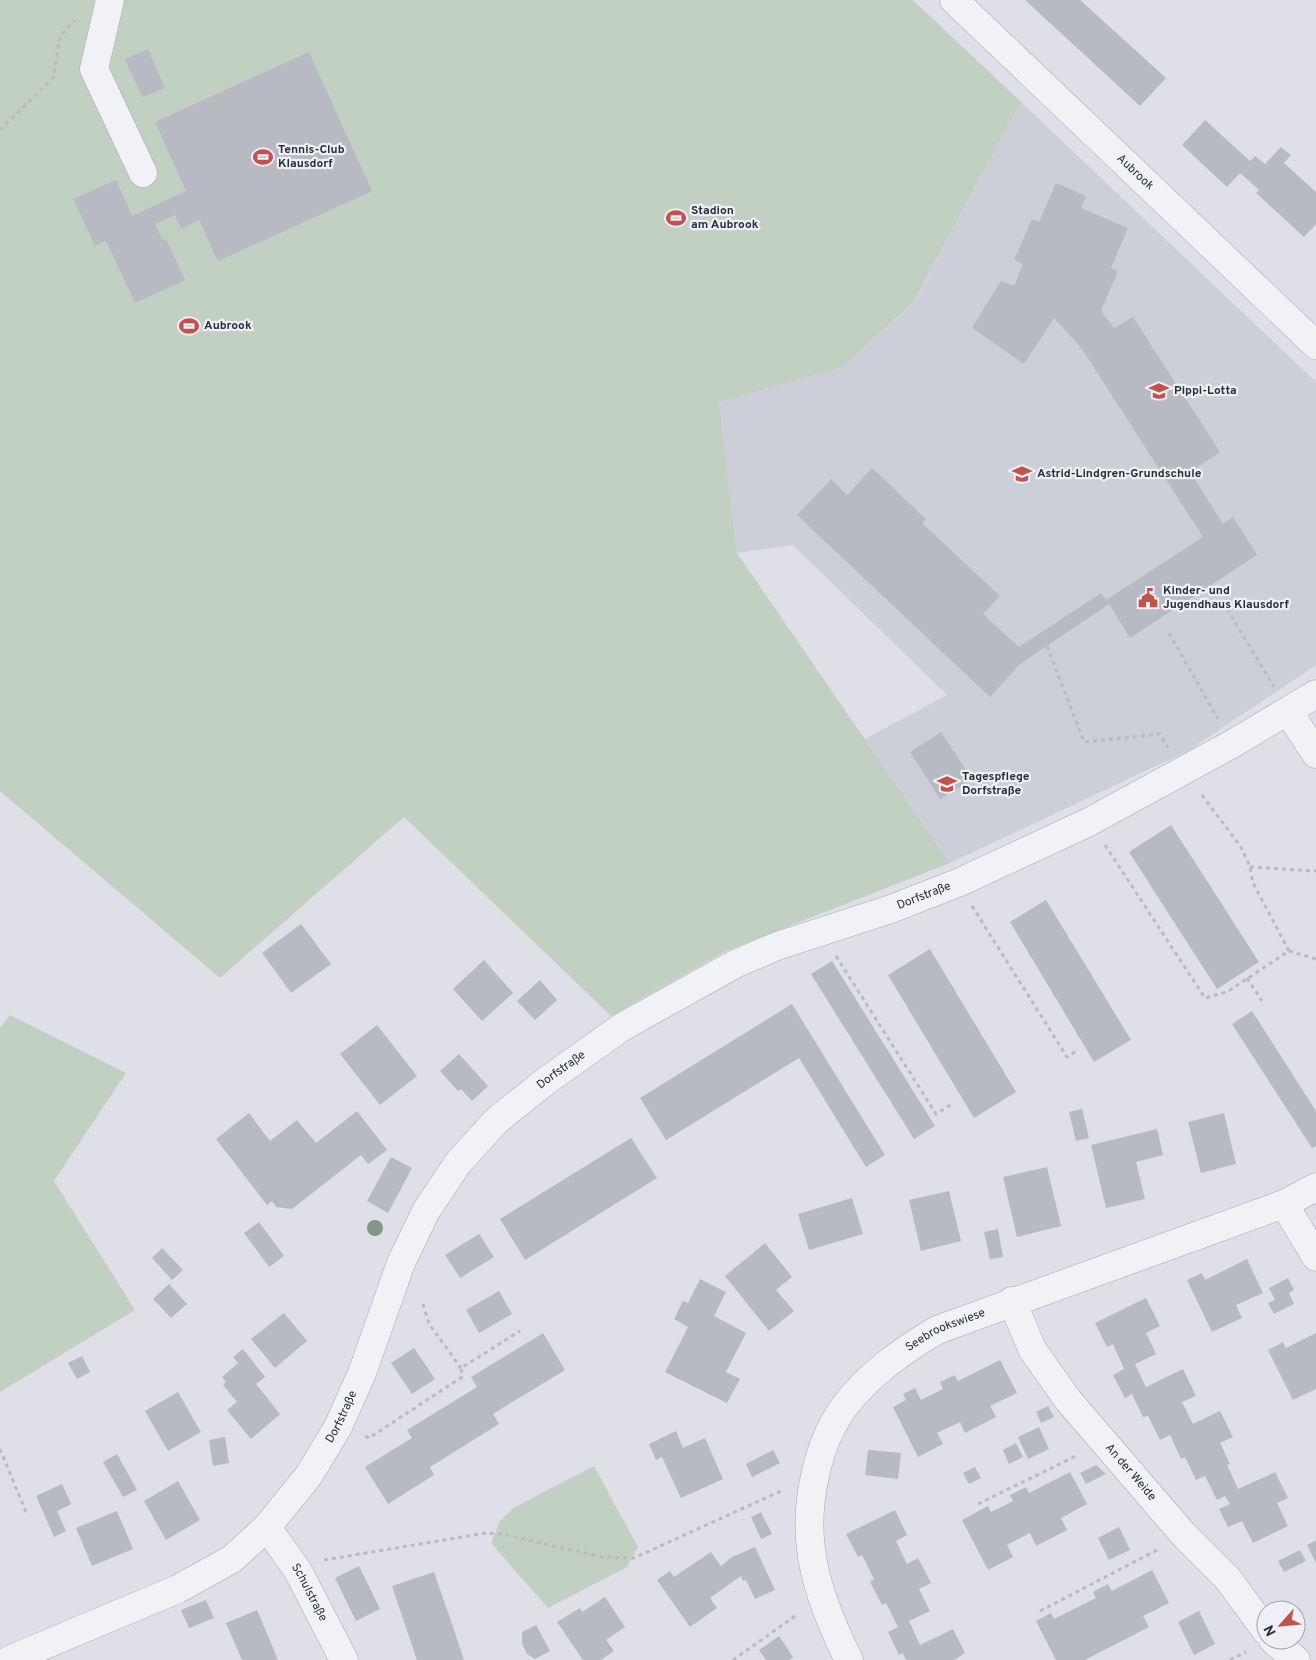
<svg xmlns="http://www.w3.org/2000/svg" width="1316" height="1660" font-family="Overpass,sans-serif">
<rect width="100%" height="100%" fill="#dfe0e7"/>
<!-- built -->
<path fill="#cdcfd8" d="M1021,102L1316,382V665L1188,751L950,863L865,739L947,695L793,545L737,553L719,402L842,368L913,304Z"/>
<!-- green -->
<path fill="#c2d0c1" d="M0,0H913L1021,102L913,303L842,368L719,402L737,553L950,863L726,951L611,1016L404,817L220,978L0,791Z
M10,1015L126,1073L54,1181L135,1310L0,1392V1028Z
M594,1466L638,1547L627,1567L548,1608L491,1543L500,1521L513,1508Z"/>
<!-- building -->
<path fill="#b7b9c3" d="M1025,0H1080L1166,78L1140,106Z
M148,49L165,88L142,97L125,59Z
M309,52L372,191L218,261L199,220L181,229L175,215L155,224L163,240L166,239L185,280L135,303L106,241L95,246L73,199L116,180L132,216L186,191L155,122Z
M1205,120L1250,161L1255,156L1265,164L1281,147L1291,155L1284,163L1316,192V224L1304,237L1256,193L1259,190L1240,173L1227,187L1182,145Z
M1056,183L1086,196L1081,208L1128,228L1111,268L1118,271L1101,311L1114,328L1133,317L1220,452L1190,472L1223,524L1233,517L1257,555L1130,638L1109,604L1020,664L990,697L797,515L831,479L847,495L872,468L926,519L922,523L1000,596L983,614L1019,647L1101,593L1106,600L1203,537L1082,349L1054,318L1024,364L972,328L1001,281L1014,286L1023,264L1014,260L1032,219L1039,222Z
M941,732L972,779L940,799L910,752Z
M1171,825L1259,962L1217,989L1129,852Z
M1046,900L1131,1040L1094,1062L1010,922Z
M301,924L331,964L291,993L262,953Z
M930,949L1016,1092L974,1118L888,975Z
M484,960L513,993L482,1021L453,989Z
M832,961L935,1126L914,1139L811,974Z
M540,980L557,1000L535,1020L517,1001Z
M792,1004L885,1155L866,1167L799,1058L666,1140L640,1098Z
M1252,1011L1316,1111V1146L1312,1148L1232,1024Z
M377,1025L417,1076L380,1105L340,1054Z
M459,1054L488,1086L472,1101L461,1089L458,1091L440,1071Z
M1082,1109L1089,1138L1076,1141L1069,1112Z
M357,1111L387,1150L368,1164L361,1155L292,1209L276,1207L272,1201L267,1205L216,1139L249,1113L270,1141L297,1120L316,1143Z
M1224,1113L1236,1164L1201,1173L1188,1122Z
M1157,1129L1163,1155L1136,1162L1145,1199L1106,1208L1091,1145Z
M631,1138L657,1178L525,1260L500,1219Z
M391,1157L412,1168L388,1213L367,1201Z
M1047,1167L1061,1226L1017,1237L1003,1177Z
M949,1191L961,1241L921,1251L909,1200Z
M852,1198L863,1234L809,1250L798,1214Z
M259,1222L284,1256L269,1267L244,1233Z
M998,1229L1003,1257L990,1259L984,1232Z
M479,1234L494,1257L460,1278L445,1255Z
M765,1243L792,1277L776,1290L794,1311L769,1331L725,1276Z
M162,1248L183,1270L172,1280L152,1258Z
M1247,1259L1263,1293L1236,1305L1242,1318L1212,1332L1187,1280L1202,1273L1205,1280Z
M1288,1278L1294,1290L1289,1293L1294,1304L1274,1314L1268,1303L1275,1300L1269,1288Z
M700,1279L726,1292L714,1316L746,1333L726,1372L740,1379L727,1403L665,1372L688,1327L674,1319L683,1301L688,1303Z
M169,1284L187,1304L171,1318L153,1299Z
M499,1291L512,1314L479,1333L466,1310Z
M1146,1298L1160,1326L1146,1333L1156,1354L1135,1364L1146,1387L1183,1369L1196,1396L1182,1402L1193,1424L1220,1411L1233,1437L1220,1443L1230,1464L1227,1465L1238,1489L1275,1472L1288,1498L1277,1503L1288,1526L1253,1543L1242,1521L1228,1527L1219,1509L1230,1504L1225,1496L1217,1500L1205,1476L1196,1480L1185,1457L1181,1459L1170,1435L1160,1440L1148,1416L1143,1417L1132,1394L1125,1398L1113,1375L1124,1369L1113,1344L1107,1347L1095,1323Z
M284,1313L307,1341L275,1368L251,1339Z
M543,1333L565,1370L493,1414L499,1424L430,1467L434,1475L388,1504L365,1467L412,1438L407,1430L477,1387L471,1377Z
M1316,1333V1389L1293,1400L1268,1350L1283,1342L1286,1348Z
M414,1348L435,1379L412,1394L391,1363Z
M243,1349L265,1377L256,1384L280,1414L251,1439L227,1410L237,1402L223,1385L226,1382L222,1377L238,1363L233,1357Z
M82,1356L90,1372L77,1379L68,1363Z
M1000,1360L1017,1393L990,1406L996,1417L965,1433L960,1422L937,1433L943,1444L918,1457L893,1407L906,1400L903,1394L915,1388L921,1400L943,1389L940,1382L955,1375L958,1381Z
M178,1392L201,1432L168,1451L145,1411Z
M1048,1406L1054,1417L1041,1423L1036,1412Z
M1039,1427L1049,1449L1028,1459L1018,1437Z
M676,1431L683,1448L705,1438L723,1479L681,1498L662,1457L656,1460L649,1444Z
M225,1437L229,1463L213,1466L209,1440Z
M1016,1443L1023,1457L1009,1464L1003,1450Z
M773,1450L780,1463L752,1477L746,1464Z
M868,1450L901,1453L898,1479L865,1475Z
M117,1454L137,1490L123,1497L103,1462Z
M1096,1465L1106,1474L1086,1484L1080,1473Z
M975,1467L981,1478L969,1484L963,1473Z
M1070,1472L1087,1504L1061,1518L1067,1530L1036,1546L1030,1533L1007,1545L1013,1557L988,1570L962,1520L988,1506L991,1512L1013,1501L1010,1495L1026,1487L1029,1493Z
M178,1481L200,1520L166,1540L144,1501Z
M62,1484L71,1504L57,1511L66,1531L54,1537L36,1496Z
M895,1510L907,1535L896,1541L907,1564L918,1558L931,1583L919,1589L930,1611L909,1621L920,1645L953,1629L965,1653L954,1660H906L903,1653L899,1655L888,1632L898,1627L886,1603L882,1605L870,1582L874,1579L862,1555L858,1557L846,1534Z
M117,1511L133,1549L92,1566L76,1528Z
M761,1512L772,1534L761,1539L751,1517Z
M1119,1527L1130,1550L1109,1560L1098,1538Z
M1316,1540V1563L1307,1545Z
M755,1547L775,1590L755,1599L746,1580L743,1581L741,1576L710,1598L717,1608L690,1627L657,1580L670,1571L674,1577L711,1552L721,1566L732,1557Z
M1300,1550L1306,1561L1284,1572L1278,1561Z
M359,1566L380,1609L356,1621L335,1578Z
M1152,1570L1169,1603L1143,1616L1149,1627L1085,1660H1056L1036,1621L1051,1613L1054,1619L1096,1598L1093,1592L1108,1584L1112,1591Z
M434,1572L452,1624L464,1660H417L392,1586Z
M605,1597L625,1627L606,1640L614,1651L601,1660H583L557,1622L580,1608L582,1612Z
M206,1600L214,1618L189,1628L181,1610Z
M257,1610L274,1650L278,1660H242L226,1623Z
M1199,1611L1215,1644L1194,1655L1178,1622Z
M536,1625L550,1651L535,1659L527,1654L522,1643V1632Z
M779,1636L793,1657L789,1660H766L759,1650Z"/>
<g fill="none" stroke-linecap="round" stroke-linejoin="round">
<defs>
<g id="minor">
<path d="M110,0L94,69L143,173"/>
<path id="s1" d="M954,0L1316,345"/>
<path d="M1288,711L1316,754"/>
<path d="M1284,1204L1316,1257"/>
<path id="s2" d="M1012,1301L1032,1349L1068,1400L1184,1535L1228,1579L1266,1631"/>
<path id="s3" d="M267,1527L298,1571L344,1660"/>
<path d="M1273,1640L1296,1660"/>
<path id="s4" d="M9,1660L178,1589L232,1559L267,1527L309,1475L338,1427L362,1373L401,1263L426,1211L458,1163L496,1121L546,1081L622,1027L735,964L777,946L891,909L960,882L1089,822L1232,744L1316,694"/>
<path id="s5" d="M849,1660C832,1626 815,1587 811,1549C805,1504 817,1444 844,1407C869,1374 902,1351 937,1330L1284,1204L1316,1187"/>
</g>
</defs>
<!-- minor casing -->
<use href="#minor" stroke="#a5a7b0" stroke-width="29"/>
<!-- path -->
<path stroke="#b9bbc1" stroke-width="3" stroke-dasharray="4 4" stroke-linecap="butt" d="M0,130L53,78L60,36L75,20
M1223,602L1274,687
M1169,633L1218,719
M1047,646L1084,742L1160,734L1168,748
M1105,845L1205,998L1227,992L1289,951L1253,883L1250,867L1241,847L1201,794
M1250,867L1316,871
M972,906L1067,1057L1076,1051
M1289,951L1316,959
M836,956L936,1114L952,1104
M1247,978L1262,1001
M423,1304L429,1324L461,1368
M365,1436L369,1438L462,1377L461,1368L520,1331
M0,1449L26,1512
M978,1504L1078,1455
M324,1560L486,1533L503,1534L602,1557L634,1558L783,1490
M1040,1611L1159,1549
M733,1660L798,1614
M1230,1660L1246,1652"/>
<!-- minor -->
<use href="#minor" stroke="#f1f2f5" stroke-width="28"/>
</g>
<!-- trees -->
<circle fill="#839587" cx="375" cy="1228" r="8"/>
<!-- icons -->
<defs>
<symbol id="stadium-bare" viewBox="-9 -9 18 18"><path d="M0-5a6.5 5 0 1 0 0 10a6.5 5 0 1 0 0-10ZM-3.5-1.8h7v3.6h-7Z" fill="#c1534f" stroke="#eef0f5" stroke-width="2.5" paint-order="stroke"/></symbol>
<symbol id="school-bare" viewBox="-9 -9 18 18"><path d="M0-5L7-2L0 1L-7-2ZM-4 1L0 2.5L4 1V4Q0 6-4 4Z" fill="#c1534f" stroke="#eef0f5" stroke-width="2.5" paint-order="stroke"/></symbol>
<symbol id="civic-bare" viewBox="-9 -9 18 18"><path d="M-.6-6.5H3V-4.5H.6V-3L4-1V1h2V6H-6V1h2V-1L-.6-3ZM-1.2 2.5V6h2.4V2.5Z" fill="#c1534f" stroke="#eef0f5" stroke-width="2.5" paint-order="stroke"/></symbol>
</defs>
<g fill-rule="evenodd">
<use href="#stadium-bare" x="249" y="143" width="28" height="28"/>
<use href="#stadium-bare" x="662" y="204" width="28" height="28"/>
<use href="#stadium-bare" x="175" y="312" width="28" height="28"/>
<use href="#school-bare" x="1145" y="377" width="28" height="28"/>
<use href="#school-bare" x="1008" y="460" width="28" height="28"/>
<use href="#civic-bare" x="1134" y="584" width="28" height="28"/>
<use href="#school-bare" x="933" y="770" width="28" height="28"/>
</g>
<g text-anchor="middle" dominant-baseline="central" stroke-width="4.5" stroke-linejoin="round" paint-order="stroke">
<!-- poi labels -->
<g font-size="12" font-weight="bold" fill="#292d3c" stroke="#eef0f5" text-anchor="start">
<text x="278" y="150">Tennis-Club<tspan x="278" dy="14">Klausdorf</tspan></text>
<text x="691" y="211">Stadion<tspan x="691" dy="14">am Aubrook</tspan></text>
<text x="204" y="326">Aubrook</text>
<text x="1174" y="391">Pippi-Lotta</text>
<text x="1037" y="474">Astrid-Lindgren-Grundschule</text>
<text x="1163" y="591">Kinder- und<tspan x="1163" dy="14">Jugendhaus Klausdorf</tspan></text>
<text x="962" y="777">Tagespflege<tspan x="962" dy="14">Dorfstraße</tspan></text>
</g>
<!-- street labels -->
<g font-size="12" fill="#292d3c" stroke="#eef0f5">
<text stroke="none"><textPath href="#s1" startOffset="250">Aubrook</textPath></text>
<text stroke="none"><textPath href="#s4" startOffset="1251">Dorfstraße</textPath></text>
<text stroke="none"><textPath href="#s4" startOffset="846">Dorfstraße</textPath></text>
<text stroke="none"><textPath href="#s5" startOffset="396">Seebrookswiese</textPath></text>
<text stroke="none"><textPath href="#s4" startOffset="426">Dorfstraße</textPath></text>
<text stroke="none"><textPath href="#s2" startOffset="210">An der Weide</textPath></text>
<text stroke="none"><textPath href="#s3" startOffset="78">Schulstraße</textPath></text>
</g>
</g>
<!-- north arrow -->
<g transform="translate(1281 1625) rotate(243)"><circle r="24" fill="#eef0f5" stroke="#9fa2ab"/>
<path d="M0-4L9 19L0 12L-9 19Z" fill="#c1534f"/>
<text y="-8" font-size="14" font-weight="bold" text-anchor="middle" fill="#292d3c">N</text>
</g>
</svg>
